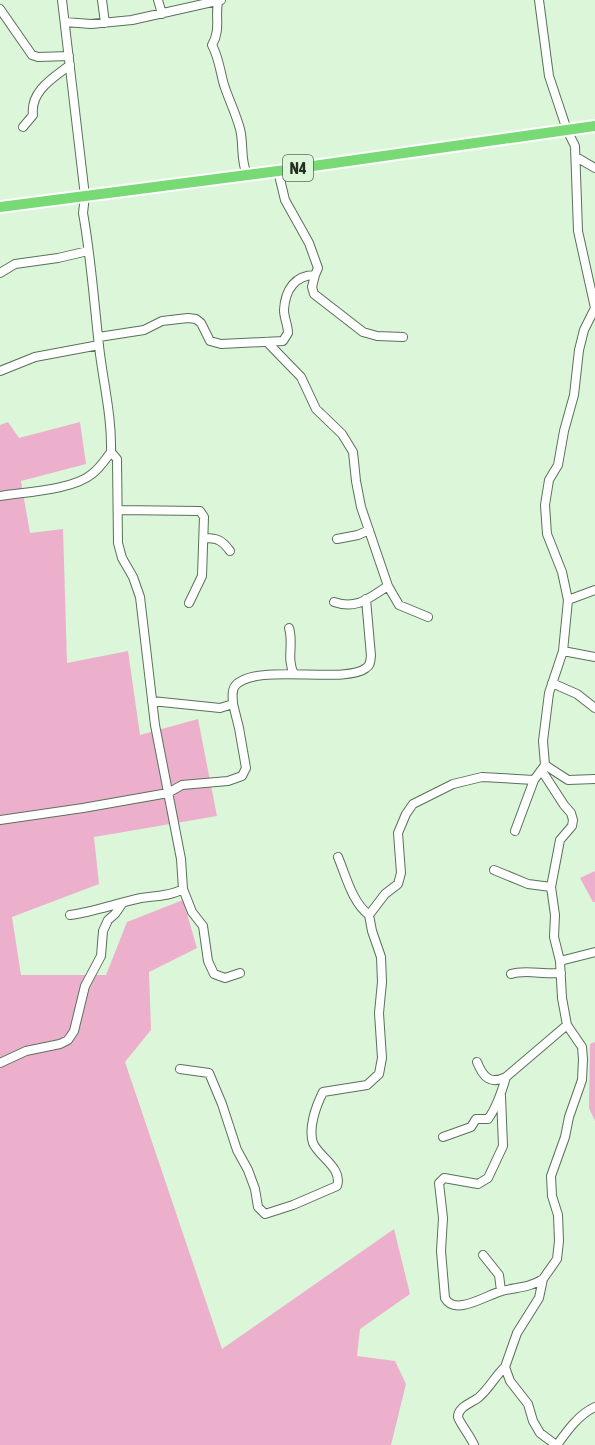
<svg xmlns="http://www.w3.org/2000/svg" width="595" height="1445" font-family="'Asap Condensed',sans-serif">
<rect width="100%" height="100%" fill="#dcf6da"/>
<!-- green -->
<path fill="#ecb0cc" d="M8,422L19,438L80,422L86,464L21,481L30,533L63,529L67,663L128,651L140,735L198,719L217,816L94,837L99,884L12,917L21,975H106L127,922L183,900L197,948L149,972L151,1030L125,1062L222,1349L394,1229L410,1294L360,1329L357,1356L395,1361L406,1384L391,1445H0V425Z
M595,871V902H593L580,878Z
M595,1042V1121L589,1108L590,1044Z"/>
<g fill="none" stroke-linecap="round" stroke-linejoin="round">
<defs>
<path id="minor" d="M62,0L85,196L83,213C91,257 94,302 99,346C103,382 112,416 111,452L117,459L118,543L122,558L133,577L140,597L155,725L181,859L183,889L192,912L203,926L208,961L214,974L225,978L240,973
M102,0L105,23
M158,0L162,14
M218,2C215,17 221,30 212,45C219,58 220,71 224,85C229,100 236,114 240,129C244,144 240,160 247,174
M0,9L32,55L38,57L69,56
M65,22L91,24L132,20L221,0
M23,127L33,115C30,91 53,78 70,65
M576,157L595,168
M0,273L15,264L58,258L88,251
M315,275L312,287L314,294L363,332L377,336L403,337
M99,337L144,330L162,321L188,318L196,319L201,323L210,341L221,344L283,341L288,333C288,325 284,318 284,310C285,290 295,275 315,275L318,268L309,243L285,200L278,171
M267,342L301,377L316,409L342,434L353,452L356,481L361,507L388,586L399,605L428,617
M0,371L35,357L99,345
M0,496C25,492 73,490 92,474C100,468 105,460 111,452
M118,510L200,511L204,517L202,576L189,603
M205,538C217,538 222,540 230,551
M337,539L358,535L369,530
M568,600L595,590
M334,602C357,610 369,598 388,586
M289,628C294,644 286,658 294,674
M563,651L595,657
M552,683L577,694L595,708
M152,701L220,708L233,704C233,698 231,691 235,686C254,662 345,685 366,668C371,665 370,661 371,656L366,599
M545,765L568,780L595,779
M542,771L564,805L571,813L573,820L572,826L560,840L551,887L555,915L554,937L560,961L562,998L567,1025L582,1047L583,1059L582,1080L569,1117L565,1137L551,1176L552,1196L558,1215L559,1241L557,1259L543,1279L539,1298L517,1333L505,1367L510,1381L528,1404L533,1421L540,1433L556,1445
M0,820L83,808L168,793L182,785L228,781L242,776L246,768L239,728L233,704
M515,831L534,780
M338,857C346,876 352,902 369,915
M494,870L528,884L551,887
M70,915C94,912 117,903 141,898C155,896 171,896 183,889
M560,961L595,952
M511,974C525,969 544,975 561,973
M477,1062C483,1077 490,1085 506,1077L567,1025
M0,1063L26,1051L60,1044L68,1040L74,1031L85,986L101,956L103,931L108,920L115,914L122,904
M180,1069L209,1073L222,1104L237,1150L248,1170L255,1189L258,1207L265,1214L293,1205L337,1186C343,1168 319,1157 313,1143C308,1128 316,1106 323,1092L367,1085L379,1074L382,1058L379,1013L382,982L381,957L372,931L369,915L385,894L398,884L401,873L398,833L406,814L413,804L453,784L482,777L534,780L545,765L543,741L549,693L563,651L568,600L562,572L547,534L545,505L549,480L558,465L564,431L574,395L579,350L584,330L595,308L578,231L575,146L567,130L549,76L539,0
M501,1096L503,1146L488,1178L478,1184L444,1178L439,1183L443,1218L441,1251L445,1298C455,1317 488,1294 502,1291C517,1287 529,1288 543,1279
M443,1137L471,1127L476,1119H488C497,1107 502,1091 506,1077
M483,1255L499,1275L501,1291
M474,1445C471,1437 459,1422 458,1417C458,1407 471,1403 478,1398C489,1389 495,1376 505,1367
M557,1445C567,1431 579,1414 595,1407"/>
<path id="highway" d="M0,207L278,171L595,126"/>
</defs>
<!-- minor casing -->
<use href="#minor" stroke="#5a7159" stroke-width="10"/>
<!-- highway casing -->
<use href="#highway" stroke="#fff" stroke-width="14"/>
<!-- minor -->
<use href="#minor" stroke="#fff" stroke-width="8"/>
<!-- highway -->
<use href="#highway" stroke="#77da75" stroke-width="10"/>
</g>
<g text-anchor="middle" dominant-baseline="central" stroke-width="6" stroke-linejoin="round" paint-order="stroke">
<!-- shield labels -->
<rect fill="#dcf6da" stroke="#5b6a5a" stroke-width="1.5" x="283" y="155" width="30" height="26" rx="4.5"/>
<g font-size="16" font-weight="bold" fill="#242e23">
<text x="298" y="168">N4</text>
</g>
</g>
</svg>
